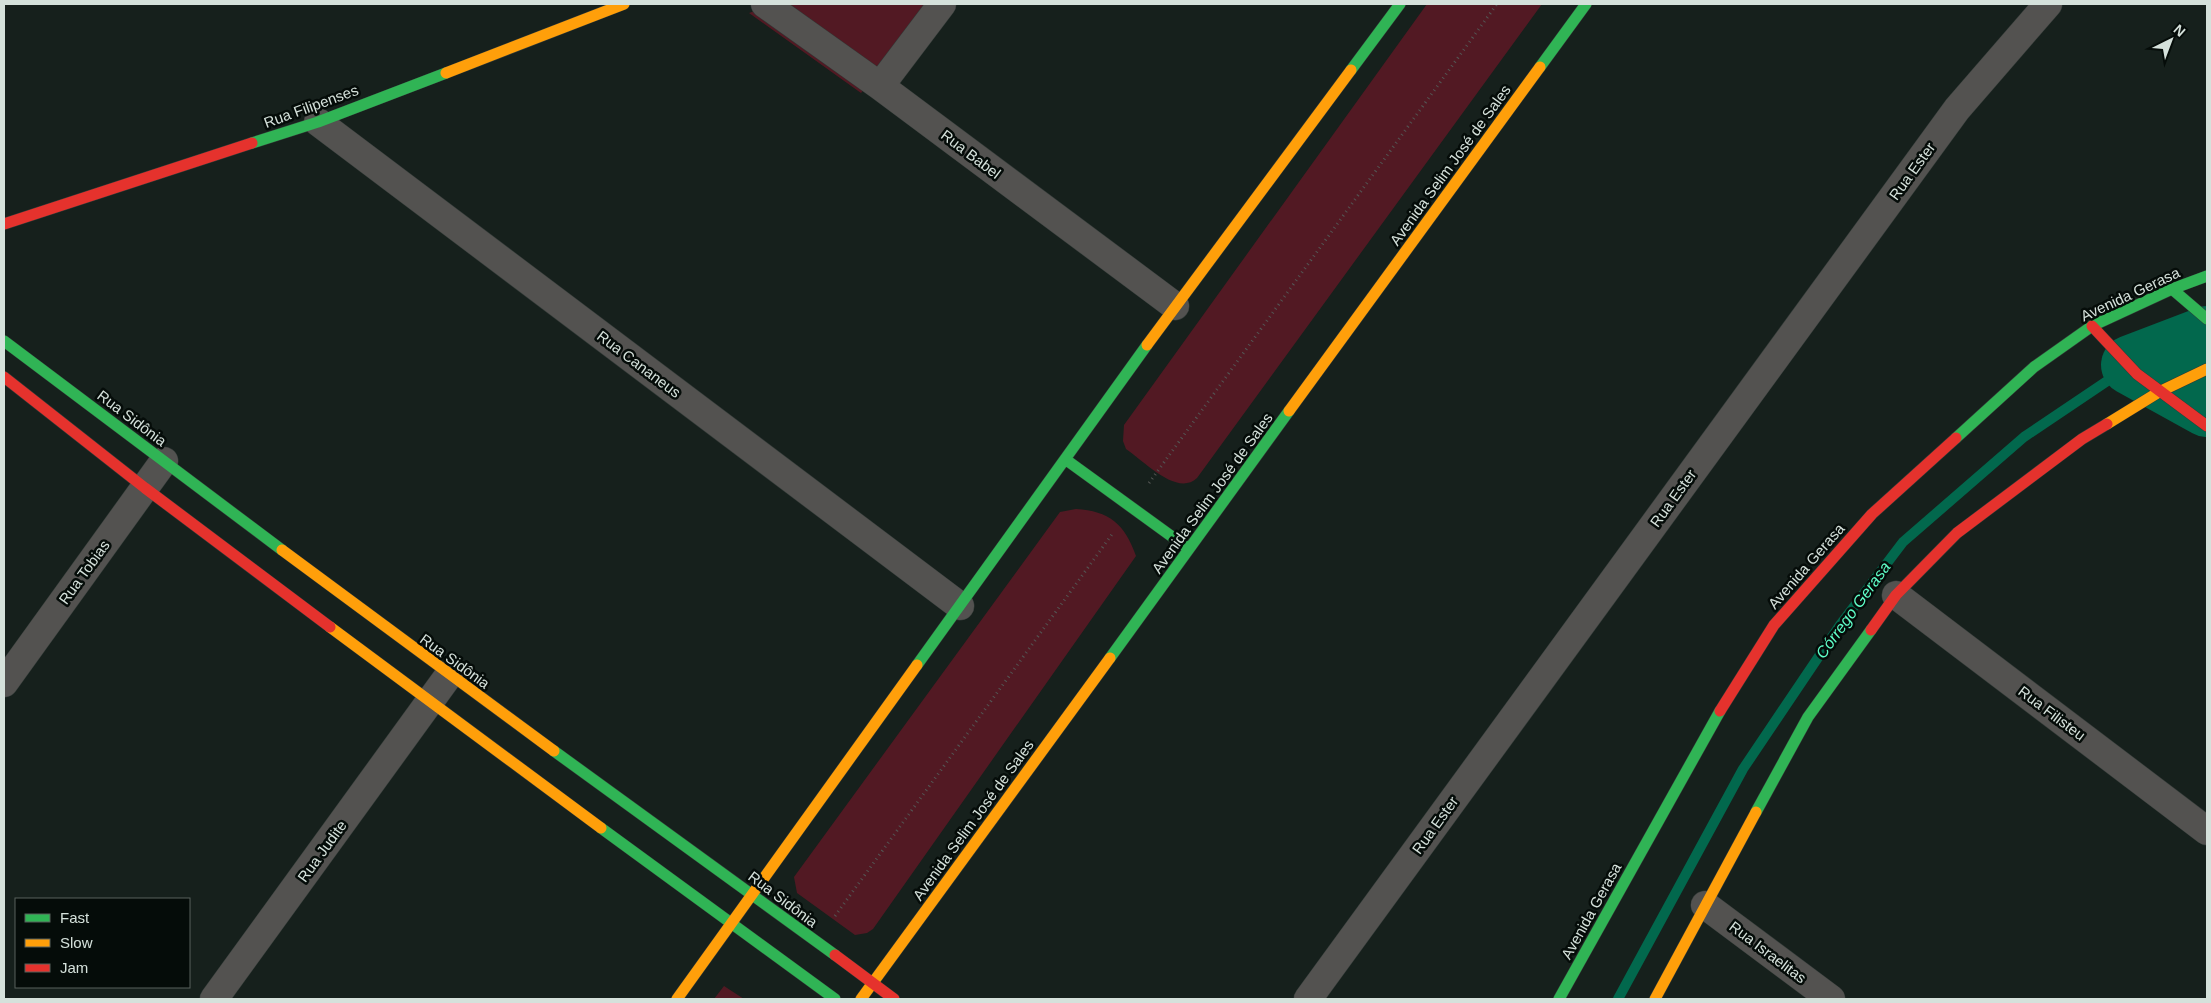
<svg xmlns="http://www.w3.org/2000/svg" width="2211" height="1003" font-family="Arial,sans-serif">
<rect width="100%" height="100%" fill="#16201c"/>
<!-- green -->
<path fill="#521923" d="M773,4H933L861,93L749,13Z
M1427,4H1542L1197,478C1177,497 1144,461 1126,449L1123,441L1124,425Z
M1076,509C1109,511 1125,524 1136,556L873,929L867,933L855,935L797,893L794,877L1060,512Z
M724,986L744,999H714Z"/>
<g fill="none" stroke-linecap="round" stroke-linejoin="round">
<!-- stream -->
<path stroke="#02684d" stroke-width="10" d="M1618,999L1743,769L1840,625L1903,542L2024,437L2128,367"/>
<!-- river -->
<path stroke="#02684d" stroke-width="60" d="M2131,365L2207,407
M2131,365L2207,336"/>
<defs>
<path id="street" d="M765,4L880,86L1175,306
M880,86L942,4
M318,122L960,606
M1896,595L2207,831
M4,683L164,461
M1705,905L1831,999
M214,999L449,675
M1308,999L1957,109L2048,4"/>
<path id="fast" d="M1540,67L1586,4
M1351,70L1400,4
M252,143L318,122L446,73
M2172,289L2207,319
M4,341L282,550
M1956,438L2034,367L2092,326L2172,289L2207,276
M1065,459L1189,549
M1110,658L1289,411
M917,665L1147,345
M554,751L835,955
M1756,812L1808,717L1871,630
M601,828L835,999
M1559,999L1720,711"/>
<path id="slow" d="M446,73L624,4
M1147,345L1351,70
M1289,411L1540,67
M2107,424L2159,392L2207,369
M282,550L554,751
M330,627L601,828
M677,999L917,665
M861,999L1110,658
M1655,999L1756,812"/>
<path id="jam" d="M4,224L252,143
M2092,326L2137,374L2207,426
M4,377L145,488L330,627
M1871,630L1896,595L1957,533L2082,439L2107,424
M1720,711L1774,625L1872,514L1956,438
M835,955L894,999"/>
</defs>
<!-- street casing -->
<use href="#street" stroke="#323a37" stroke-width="29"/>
<!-- fast casing -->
<use href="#fast" stroke="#323a37" stroke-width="12"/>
<!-- slow casing -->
<use href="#slow" stroke="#323a37" stroke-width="12"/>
<!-- jam casing -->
<use href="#jam" stroke="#323a37" stroke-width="12"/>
<!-- path -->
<path stroke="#545654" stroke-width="3" stroke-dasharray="1 4" stroke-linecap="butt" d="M1149,483L1497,4
M835,916L1113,533"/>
<!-- street -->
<use href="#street" stroke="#535250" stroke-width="28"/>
<!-- fast -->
<use href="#fast" stroke="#30b455" stroke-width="11"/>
<!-- slow -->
<use href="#slow" stroke="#ff9f0a" stroke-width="11"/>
<!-- jam -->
<use href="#jam" stroke="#e5322d" stroke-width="11"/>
</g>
<g text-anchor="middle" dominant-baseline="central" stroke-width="5" stroke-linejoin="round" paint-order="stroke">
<!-- street labels -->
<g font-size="15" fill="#d5e1db" stroke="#050c09">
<text transform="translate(311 106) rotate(-20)">Rua Filipenses</text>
<text transform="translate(971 154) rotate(37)">Rua Babel</text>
<text transform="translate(1450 165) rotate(-54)">Avenida Selim José de Sales</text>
<text transform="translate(1912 171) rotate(-54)">Rua Ester</text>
<text transform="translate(2130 294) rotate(-25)">Avenida Gerasa</text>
<text transform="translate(639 364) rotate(37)">Rua Cananeus</text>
<text transform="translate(132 418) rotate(37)">Rua Sidônia</text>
<text transform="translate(1212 493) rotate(-54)">Avenida Selim José de Sales</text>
<text transform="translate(1673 498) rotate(-54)">Rua Ester</text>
<text transform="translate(1806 566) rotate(-49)">Avenida Gerasa</text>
<text transform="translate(84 572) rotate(-54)">Rua Tobias</text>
<text transform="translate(455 661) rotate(36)">Rua Sidônia</text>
<text transform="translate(2052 713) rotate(37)">Rua Filisteu</text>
<text transform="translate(973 820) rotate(-54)">Avenida Selim José de Sales</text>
<text transform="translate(1435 825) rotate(-54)">Rua Ester</text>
<text transform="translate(322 851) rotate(-54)">Rua Judite</text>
<text transform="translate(783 899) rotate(37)">Rua Sidônia</text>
<text transform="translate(1591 911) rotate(-61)">Avenida Gerasa</text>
<text transform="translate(1768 952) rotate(37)">Rua Israelitas</text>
</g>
<!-- water labels -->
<g font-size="16" font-style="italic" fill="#5ffec8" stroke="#050c09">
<text transform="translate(1853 610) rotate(-54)">Córrego Gerasa</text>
</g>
</g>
<!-- border -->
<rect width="2211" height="1003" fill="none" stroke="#d5e1db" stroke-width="10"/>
<!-- legend -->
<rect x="15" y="898" width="175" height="90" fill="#050c09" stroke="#58615d"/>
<rect x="25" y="914" width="25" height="8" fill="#30b455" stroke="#58615d"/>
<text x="60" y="923" font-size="15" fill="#d5e1db">Fast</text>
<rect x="25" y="939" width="25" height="8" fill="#ff9f0a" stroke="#58615d"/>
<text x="60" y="948" font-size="15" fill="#d5e1db">Slow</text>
<rect x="25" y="964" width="25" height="8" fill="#e5322d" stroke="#58615d"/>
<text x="60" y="973" font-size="15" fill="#d5e1db">Jam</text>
<!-- north arrow -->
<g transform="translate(2171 40) rotate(42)" stroke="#050c09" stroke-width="4" paint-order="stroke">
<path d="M0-4L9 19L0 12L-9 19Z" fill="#d5e1db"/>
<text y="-8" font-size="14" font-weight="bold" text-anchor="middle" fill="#d5e1db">N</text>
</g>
</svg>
